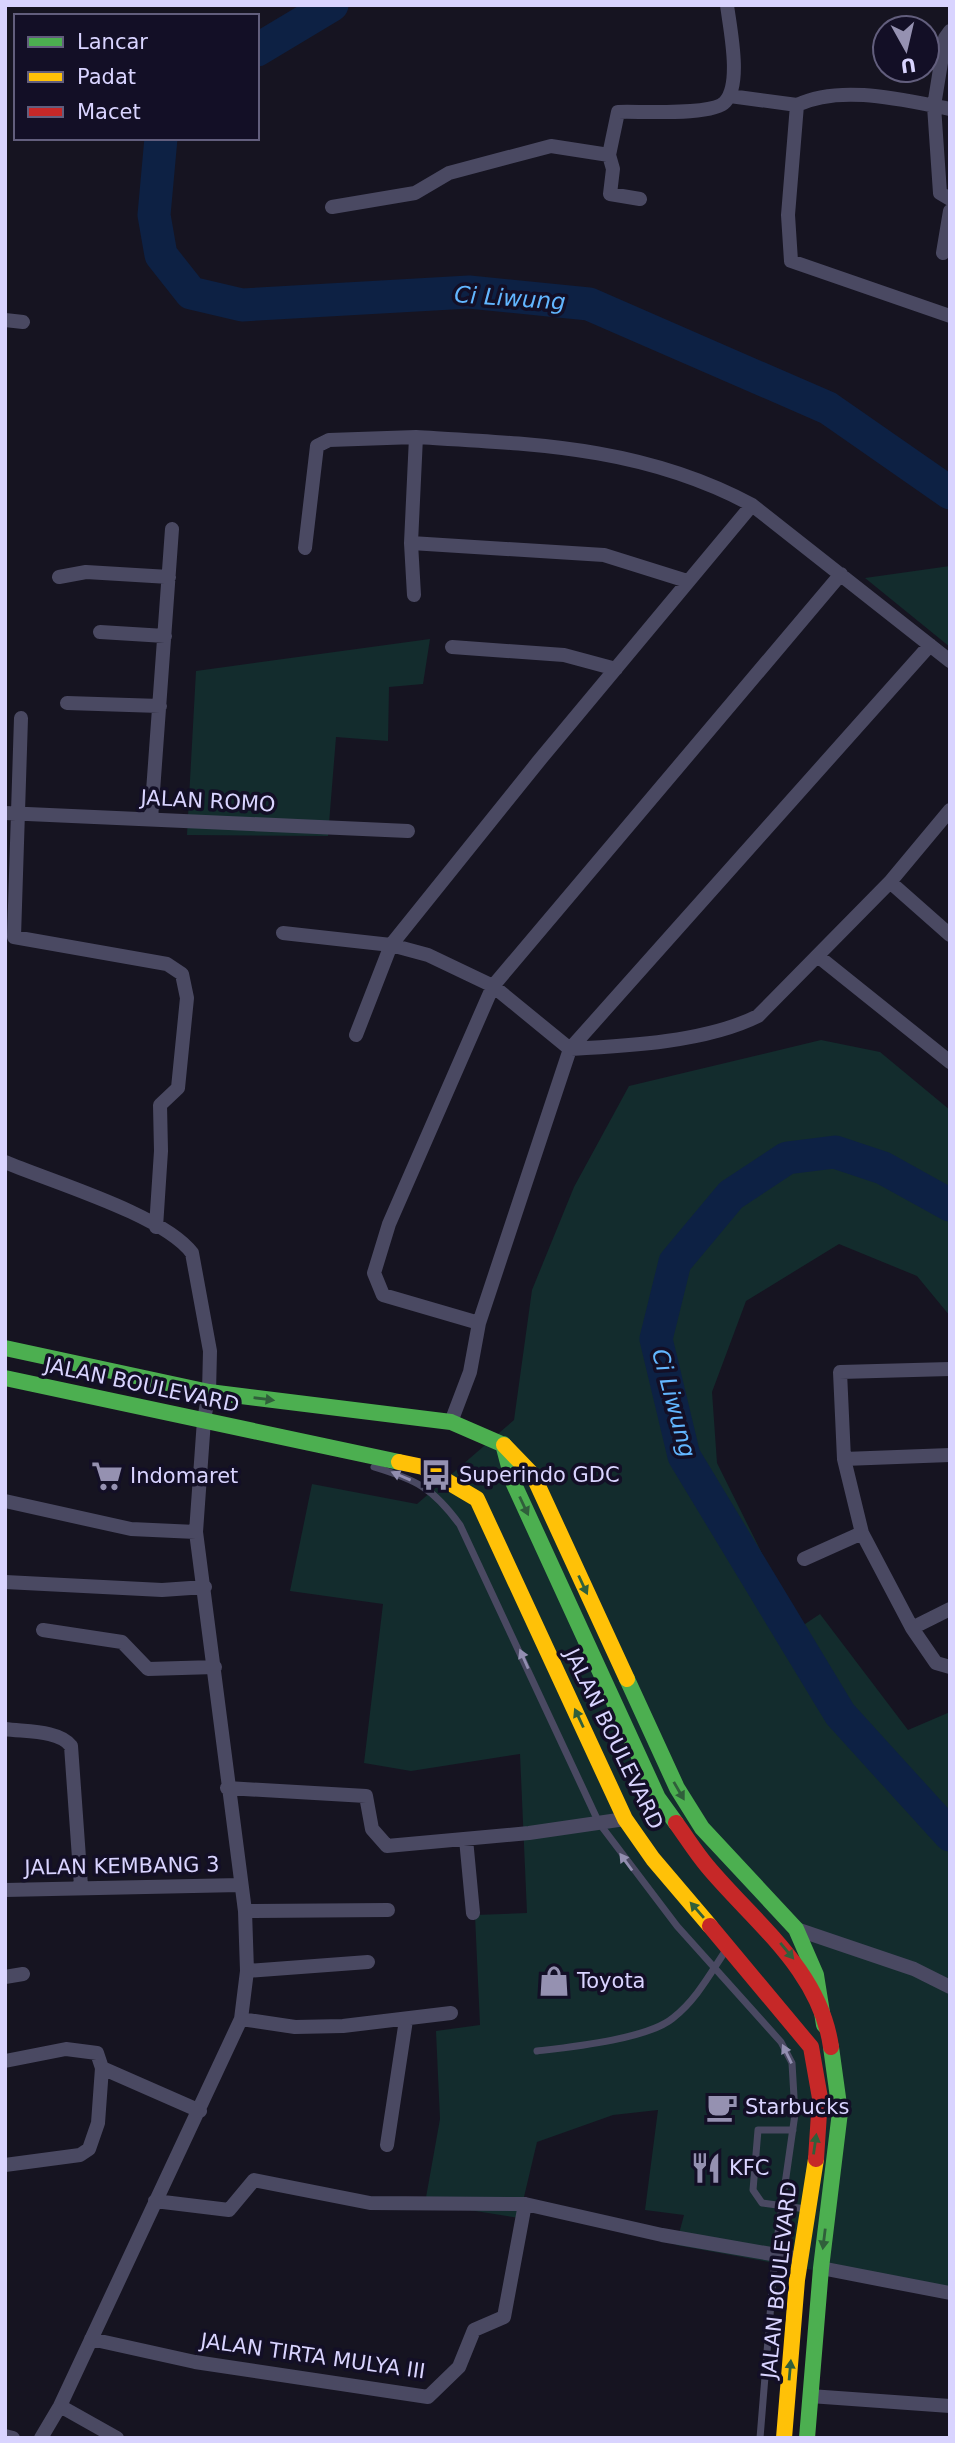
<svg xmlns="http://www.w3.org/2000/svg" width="955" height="2443" font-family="'DejaVu Sans',sans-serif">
<rect width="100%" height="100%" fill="#161421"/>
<!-- green -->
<path fill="#132c2d" d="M950,566V647L865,578Z
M430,639L423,684L389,687L388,741L336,737L328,836L187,835L196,671Z
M821,1040L880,1052L950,1110V1316L917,1276L839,1244L746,1301L712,1392L717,1463L799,1628L820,1614L908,1730L950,1712V2295L676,2245L684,2215L645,2210L658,2110L613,2115L537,2142L519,2218L425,2203L440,2119L436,2031L480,2025L475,1915L527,1913L520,1754L411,1771L364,1763L383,1604L290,1591L312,1484L417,1504L514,1420L532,1290L574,1187L629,1086Z"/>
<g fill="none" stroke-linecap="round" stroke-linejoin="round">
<!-- river -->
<path stroke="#0d2144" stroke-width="33" d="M257,50L332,5
M161,138L154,215L161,255L191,293L242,305L469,292L589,304L828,408L950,493
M950,1205L883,1168L835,1152L787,1158L731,1195L675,1262L656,1339L684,1456L840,1714L950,1835"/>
<!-- lane -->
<path stroke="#4a4962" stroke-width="7" d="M374,1467C417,1480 433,1488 460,1525L599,1823L677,1926L781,2042L792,2063L795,2114L775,2254L760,2438
M537,2051C571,2047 648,2039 673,2018C696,2000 710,1974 726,1950
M793,2130H758L753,2190L762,2203L806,2209"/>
<!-- street -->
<path stroke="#4a4962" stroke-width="14" d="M950,31L945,38L934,106L940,193L950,199
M730,96L797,105
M950,109C903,100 841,84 797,105L788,215L791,261L950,316
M609,155L613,169L610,194L640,199
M332,207L415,193L449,173L551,146L609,155L618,112C639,111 713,116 725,102C742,84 730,29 727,5
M943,253L950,211
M5,320L23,322
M411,543L604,555L687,581
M305,548L317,446L329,440L416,437
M59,577L86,572L169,577
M414,595L411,543L416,437C536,444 644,447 752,505L950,661
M100,632L165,636
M452,647L564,655L616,669
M67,703L160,706
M21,718L14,937L167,964L182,974L187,998L178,1088L160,1105L161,1151L156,1227
M5,813L408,831
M151,819L172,529
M890,882L950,935
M283,933L391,945L428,955L493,986L570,1049L930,645
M819,957L950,1062
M356,1035L391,945L538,762L752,505
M5,1162C52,1182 164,1215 192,1253L210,1351L209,1392L204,1420L196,1532L245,1911L247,1971L241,2019L60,2406L41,2438
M479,1323L383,1295L374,1273L389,1224L493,986L841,574
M950,1369L840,1372L844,1459L950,1455
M451,1422L470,1372L479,1323L570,1049C627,1046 706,1042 758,1016L890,882L950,810
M844,1459L862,1533L912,1628L936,1663L950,1667
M5,1501L131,1529L196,1532
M804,1559L862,1533
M5,1582L162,1590L205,1587
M912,1628L950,1609
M43,1630L122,1642L148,1669L215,1667
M5,1729C25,1732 59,1730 71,1746L81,1886
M227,1788L366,1796L372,1829L387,1846L529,1833L625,1819
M466,1839L473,1913
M5,1890L240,1885
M245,1911L388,1910
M796,1929L914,1969L950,1987
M247,1971L368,1962
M5,1977L23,1974
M241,2019L295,2027L343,2026L451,2013
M5,2061L66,2049L97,2053L102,2068L200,2111
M387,2145L406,2020
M5,2165L80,2155L89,2149L98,2123L102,2068
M155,2201L229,2210L254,2180L370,2203L525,2204L662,2235L800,2259
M821,2268L950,2293
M91,2339L195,2362L428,2397L459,2367L474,2330L504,2317L525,2204
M810,2396L950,2406
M60,2406L117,2438
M5,2436L13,2438"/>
<!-- fast -->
<path stroke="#4caf50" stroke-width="16" d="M5,1348L209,1392L451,1422L504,1445
M5,1378L399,1462
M503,1444L513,1482L658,1798L676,1823
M627,1679L677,1788L702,1828L796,1929L816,1975L824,2025
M807,2438L821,2268L840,2112L831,2047"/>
<!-- slow -->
<path stroke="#ffc107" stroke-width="16" d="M504,1445L533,1475L627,1679
M399,1462L423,1467L477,1499L625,1819L653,1859L710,1926
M784,2438L797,2280L816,2159"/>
<!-- jam -->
<path stroke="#c62828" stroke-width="16" d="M676,1823C687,1838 696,1853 708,1867C755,1923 820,1970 831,2047
M710,1926L811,2047L820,2098L816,2159"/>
</g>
<!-- one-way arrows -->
<defs><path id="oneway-solid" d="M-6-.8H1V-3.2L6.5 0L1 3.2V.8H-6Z" transform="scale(1.75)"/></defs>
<g fill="#305f3b">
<use href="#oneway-solid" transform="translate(264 1399) rotate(7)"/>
<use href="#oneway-solid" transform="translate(524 1506) rotate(65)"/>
<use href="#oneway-solid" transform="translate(583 1585) rotate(65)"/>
<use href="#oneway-solid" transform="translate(579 1718) rotate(-115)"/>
<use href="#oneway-solid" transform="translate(679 1791) rotate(60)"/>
<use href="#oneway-solid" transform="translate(697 1910) rotate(-131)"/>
<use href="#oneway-solid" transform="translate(787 1951) rotate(50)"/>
<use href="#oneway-solid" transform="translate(815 2144) rotate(-82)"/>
<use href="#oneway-solid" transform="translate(824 2239) rotate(97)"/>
<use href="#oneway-solid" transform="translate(790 2370) rotate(-85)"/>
</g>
<g fill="#928eb0">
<use href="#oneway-solid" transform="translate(401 1476) rotate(-157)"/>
<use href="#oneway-solid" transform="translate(524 1659) rotate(-114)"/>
<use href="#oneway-solid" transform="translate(626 1862) rotate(-126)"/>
<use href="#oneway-solid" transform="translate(787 2054) rotate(-116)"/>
</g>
<!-- icons -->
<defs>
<symbol id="bus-bare" viewBox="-9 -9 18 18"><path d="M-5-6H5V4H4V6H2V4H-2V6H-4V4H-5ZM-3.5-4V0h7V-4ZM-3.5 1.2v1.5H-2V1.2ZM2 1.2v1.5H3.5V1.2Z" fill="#9591b1" stroke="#130f26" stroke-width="2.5" paint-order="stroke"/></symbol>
<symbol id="supermarket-bare" viewBox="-9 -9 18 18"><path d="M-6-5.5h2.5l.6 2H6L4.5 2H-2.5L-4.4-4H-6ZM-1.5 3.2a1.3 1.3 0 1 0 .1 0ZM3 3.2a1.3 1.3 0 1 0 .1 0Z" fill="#9591b1" stroke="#130f26" stroke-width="2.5" paint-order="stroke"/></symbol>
<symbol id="shop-bare" viewBox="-9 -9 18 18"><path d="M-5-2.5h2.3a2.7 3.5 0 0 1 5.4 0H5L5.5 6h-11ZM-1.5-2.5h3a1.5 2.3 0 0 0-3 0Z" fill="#9591b1" stroke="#130f26" stroke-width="2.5" paint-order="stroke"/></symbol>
<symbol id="cafe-bare" viewBox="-9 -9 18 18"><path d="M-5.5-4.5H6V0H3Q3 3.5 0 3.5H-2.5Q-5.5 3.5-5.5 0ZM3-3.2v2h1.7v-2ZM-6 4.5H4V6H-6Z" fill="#9591b1" stroke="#130f26" stroke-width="2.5" paint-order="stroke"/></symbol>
<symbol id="restaurant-bare" viewBox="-9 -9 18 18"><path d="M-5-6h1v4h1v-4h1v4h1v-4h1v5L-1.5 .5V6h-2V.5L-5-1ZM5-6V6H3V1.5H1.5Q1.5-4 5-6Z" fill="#9591b1" stroke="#130f26" stroke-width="2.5" paint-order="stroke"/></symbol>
</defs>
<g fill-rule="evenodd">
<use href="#bus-bare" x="414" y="1453" width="44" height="44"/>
<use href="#supermarket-bare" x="85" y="1454" width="44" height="44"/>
<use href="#shop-bare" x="532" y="1959" width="44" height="44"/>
<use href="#cafe-bare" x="700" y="2085" width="44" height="44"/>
<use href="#restaurant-bare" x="684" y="2146" width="44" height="44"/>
</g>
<g text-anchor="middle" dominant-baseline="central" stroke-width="7" stroke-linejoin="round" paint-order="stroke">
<!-- street labels -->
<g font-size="21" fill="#d9d4ff" stroke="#130f26">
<text transform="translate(208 801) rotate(3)">JALAN ROMO</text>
<text transform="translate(142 1385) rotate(12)">JALAN BOULEVARD</text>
<text transform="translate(614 1739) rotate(64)">JALAN BOULEVARD</text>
<text transform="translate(122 1866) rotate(-1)">JALAN KEMBANG 3</text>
<text transform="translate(779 2280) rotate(-84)">JALAN BOULEVARD</text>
<text transform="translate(313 2356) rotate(8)">JALAN TIRTA MULYA III</text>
</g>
<!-- poi labels -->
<g font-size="21" fill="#d9d4ff" stroke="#130f26" text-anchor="start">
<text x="459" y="1475">Superindo GDC</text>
<text x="130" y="1476">Indomaret</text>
<text x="577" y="1981">Toyota</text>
<text x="745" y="2107">Starbucks</text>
<text x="729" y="2168">KFC</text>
</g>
<!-- water labels -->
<g font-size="23" font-style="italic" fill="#62b6ff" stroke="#130f26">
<text transform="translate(510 298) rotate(4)">Ci Liwung</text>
<text transform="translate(674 1403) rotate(75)">Ci Liwung</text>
</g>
</g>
<!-- border -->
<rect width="955" height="2443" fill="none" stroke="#d9d4ff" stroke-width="14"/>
<!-- legend -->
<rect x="14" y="14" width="245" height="126" fill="#130f26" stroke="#625e7d" stroke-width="2"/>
<rect x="28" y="37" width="35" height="10" fill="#4caf50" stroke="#625e7d" stroke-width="2"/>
<text x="77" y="49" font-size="21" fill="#d9d4ff">Lancar</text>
<rect x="28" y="72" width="35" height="10" fill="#ffc107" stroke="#625e7d" stroke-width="2"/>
<text x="77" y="84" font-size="21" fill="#d9d4ff">Padat</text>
<rect x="28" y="107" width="35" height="10" fill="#c62828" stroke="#625e7d" stroke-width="2"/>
<text x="77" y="119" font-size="21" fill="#d9d4ff">Macet</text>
<!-- north arrow -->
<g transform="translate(906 49) rotate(172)"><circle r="33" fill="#130f26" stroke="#625e7d" stroke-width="2"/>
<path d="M0-5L12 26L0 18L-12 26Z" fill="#9591b1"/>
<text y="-10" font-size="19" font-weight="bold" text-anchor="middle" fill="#d9d4ff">U</text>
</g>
</svg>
